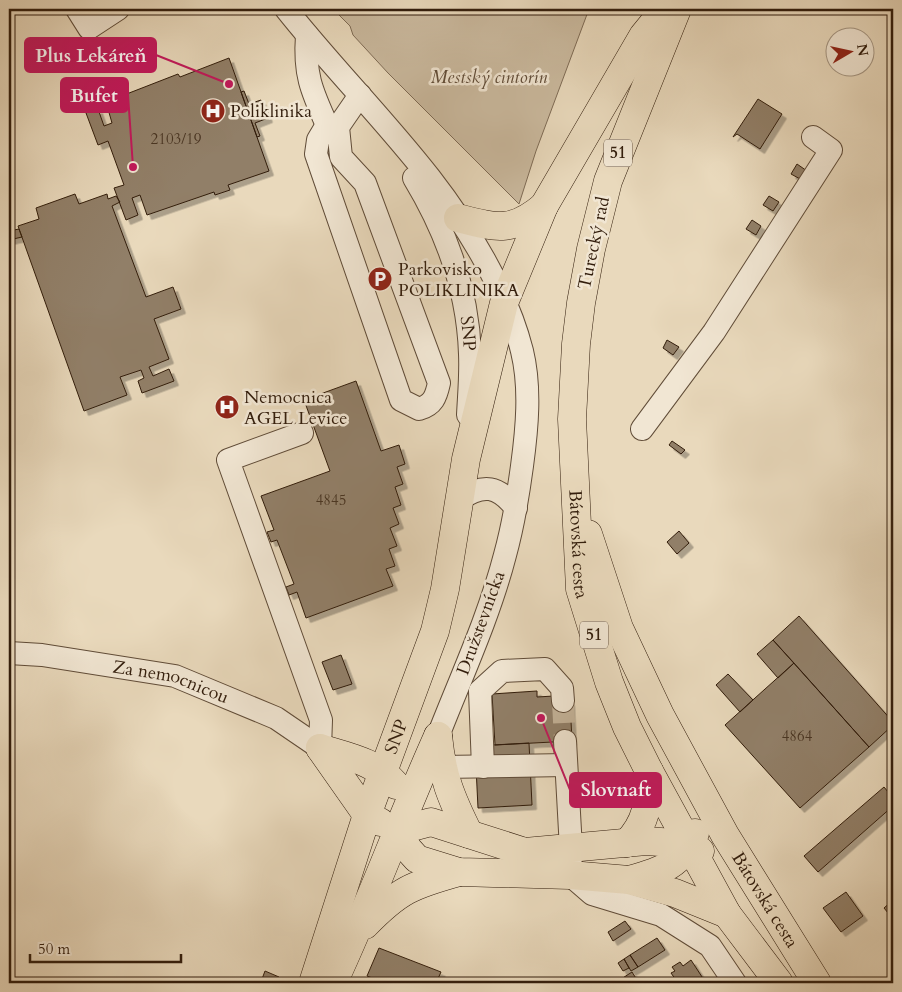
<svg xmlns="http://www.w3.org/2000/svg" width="902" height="992" font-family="Cardo,serif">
<defs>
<filter id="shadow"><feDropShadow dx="4.5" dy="4.5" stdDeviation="0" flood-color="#0004"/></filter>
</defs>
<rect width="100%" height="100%" fill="#e9d9bc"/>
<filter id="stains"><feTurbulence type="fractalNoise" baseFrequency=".004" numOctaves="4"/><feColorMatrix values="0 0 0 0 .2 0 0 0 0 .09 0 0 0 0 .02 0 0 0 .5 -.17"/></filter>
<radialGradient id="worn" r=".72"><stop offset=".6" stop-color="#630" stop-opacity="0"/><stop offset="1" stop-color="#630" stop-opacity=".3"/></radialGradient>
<!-- green -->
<path fill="#cab99e" stroke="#7e6b55" d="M327,9H589L536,151L519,204L388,73L353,35L350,26L336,12Z"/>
<!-- building -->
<path fill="#917f68" stroke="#321d0c" filter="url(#shadow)" d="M229,58L269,171L228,185L230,190L215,195L214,192L147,215L140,195L132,198L138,215L126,220L114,188L124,185L108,141L98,145L86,113L98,109L104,126L112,123L106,102L178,74L180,77Z
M244,91L249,104L261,100L268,118L255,123L260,136L257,137L241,92Z
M758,99L782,114L760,149L737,134L733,137Z
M797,164L807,171L802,180L791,174Z
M75,194L79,204L107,194L108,199L116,196L120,202L112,206L146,297L173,287L181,309L154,319L169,359L149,367L153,376L169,369L174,381L142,393L138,381L144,378L141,370L120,377L127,395L84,411L18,226L39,219L36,208Z
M769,196L779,202L773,211L763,205Z
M752,220L761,226L756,235L746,229Z
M19,229L22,237L9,240V231Z
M667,340L679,347L673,355L663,348Z
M356,381L381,451L399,445L405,464L397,467L403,484L395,487L401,505L393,508L399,524L390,528L397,546L389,549L395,566L386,569L393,586L306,618L297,592L289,595L286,587L294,584L277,540L271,542L267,532L274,530L261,496L330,471L304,400Z
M672,441L685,450L681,454L669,445Z
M679,531L689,543L677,554L667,542Z
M799,616L893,722V725L869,747L773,640Z
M773,640L794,663L778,678L757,654Z
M341,655L352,684L333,690L322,662Z
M794,663L869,747L800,808L725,725Z
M728,674L753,700L740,712L716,685Z
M537,691V697L554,696L570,701L572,741L495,745L492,694Z
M529,743L532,805L478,808L475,746Z
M884,787L893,798V806L818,872L804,856Z
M846,892L863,916L841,932L823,908Z
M893,900V919L884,908Z
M625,921L631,929L613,941L608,932Z
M657,938L665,950L638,967L630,955Z
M379,948L441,972L436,983H415L403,978L402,983H385L367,976Z
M630,955L638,967L631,971L624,959Z
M624,959L629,968L623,971L618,963Z
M691,960L706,983H678L671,973L675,971L672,967L680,962L683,966Z
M265,971L279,977L276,983L262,979Z
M632,972L639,983H615Z"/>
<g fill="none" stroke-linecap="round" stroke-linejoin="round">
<!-- minor-tunnel -->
<path stroke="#c4b399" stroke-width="22" stroke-dasharray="22 11" stroke-linecap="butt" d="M563,701L565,741"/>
<defs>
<g id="minor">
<path d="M77,9L89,28L118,9"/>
<path d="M286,9C332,67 384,119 430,178C468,227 507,291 522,351C531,388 527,429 522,466C518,496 513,526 505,555C489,617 461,677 438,736"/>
<path d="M307,35C304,73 311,90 327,125"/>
<path d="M327,125L318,140L316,154L401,400L419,409C433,405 436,397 439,383L365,183L341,157L338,127L360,95"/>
<path id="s1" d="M414,178C446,231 468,291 470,354C471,374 469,395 468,415"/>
<path d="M642,429L714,332L831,150L813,137"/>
<path d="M302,433L228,460L321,720L320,748"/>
<path d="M460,499C484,483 498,486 516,508"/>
<path id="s2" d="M9,653L42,655L175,676L276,718L320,748"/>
<path d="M565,741L571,849L570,875L592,894L661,915L710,946L735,983"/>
<path d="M441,767L566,765"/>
<path d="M483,767L480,691L502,671L545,669L562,688L563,701"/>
</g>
<g id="major">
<path id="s3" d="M677,9L608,181L591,249L581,303L576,344L572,419L580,589L609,682L627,727L649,771L727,914L779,983"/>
<path d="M458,218C497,228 512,233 544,206"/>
<path id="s4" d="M588,534L619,628L660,715L725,835L817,983"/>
<path d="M438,736C442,776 451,798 469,834"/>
<path d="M320,748C349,757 375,761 396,785"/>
<path d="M320,748L367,815L380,822"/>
<path d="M397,831L431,822L525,852L646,841L675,843L700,851"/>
<path d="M397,831L408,849L417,859L459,872L570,875L629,880L675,893L727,914"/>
<path d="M627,843C649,819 648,802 649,771"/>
<path d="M629,880C661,871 681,866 695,833"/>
<path d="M365,925C399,890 412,885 459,872"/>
<path id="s5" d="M313,983L367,815L435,631L445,589L466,459L504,303L544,206L643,36L665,9"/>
<path d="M333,983C371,902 401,818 438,736"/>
</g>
</defs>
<!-- minor casing -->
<use href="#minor" stroke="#604c38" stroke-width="24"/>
<!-- major casing -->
<use href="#major" stroke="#321d0c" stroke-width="29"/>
<!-- minor -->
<use href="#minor" stroke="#f1e6d3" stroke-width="22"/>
<!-- major -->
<use href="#major" stroke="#e9d9bc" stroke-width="28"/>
</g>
<!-- icons -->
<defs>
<symbol id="hospital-disc" viewBox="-11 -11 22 22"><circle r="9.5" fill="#8f2418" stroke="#f1e6d3"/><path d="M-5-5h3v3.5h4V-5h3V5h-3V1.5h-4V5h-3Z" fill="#fff"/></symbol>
<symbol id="parking-disc" viewBox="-11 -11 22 22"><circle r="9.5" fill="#8f2418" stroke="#f1e6d3"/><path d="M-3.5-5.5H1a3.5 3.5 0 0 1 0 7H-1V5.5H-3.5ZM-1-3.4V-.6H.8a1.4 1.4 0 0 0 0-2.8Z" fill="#fff"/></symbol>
</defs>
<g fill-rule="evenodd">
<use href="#hospital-disc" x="199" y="97" width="28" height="28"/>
<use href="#parking-disc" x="366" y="265" width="28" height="28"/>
<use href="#hospital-disc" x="213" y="393" width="28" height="28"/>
</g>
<g text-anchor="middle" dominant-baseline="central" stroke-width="5" stroke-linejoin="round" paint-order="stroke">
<!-- number labels -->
<g font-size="15" fill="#4a3623">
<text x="176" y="139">2103/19</text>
<text x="331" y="500">4845</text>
<text x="797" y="736">4864</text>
</g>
<!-- shield labels -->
<g fill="#f1e6d3" stroke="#6b5948" stroke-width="1">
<rect x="604" y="139.5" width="28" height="27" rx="4"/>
<rect x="580" y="621.5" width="28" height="27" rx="4"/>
</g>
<g font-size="16" font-weight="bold" fill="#321d0c">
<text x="618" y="153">51</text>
<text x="594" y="635">51</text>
</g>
<!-- park labels -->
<g font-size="18" font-style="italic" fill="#604c38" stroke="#f1e6d3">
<text x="489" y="77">Mestský cintorín</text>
</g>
<!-- poi labels -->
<g font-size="18" fill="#321d0c" stroke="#f1e6d3" text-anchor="start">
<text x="230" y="111">Poliklinika</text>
<text x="398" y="269">Parkovisko<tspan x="398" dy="21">POLIKLINIKA</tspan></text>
<text x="244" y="397">Nemocnica<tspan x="244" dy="21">AGEL Levice</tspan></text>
</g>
<!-- street labels -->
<g font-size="18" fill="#321d0c" stroke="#f1e6d3">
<text transform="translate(594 243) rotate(-78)">Turecký rad</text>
<text stroke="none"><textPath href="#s1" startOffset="166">SNP</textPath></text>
<text stroke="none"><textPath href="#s3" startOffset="552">Bátovská cesta</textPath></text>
<text transform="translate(481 623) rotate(-70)">Družstevnícka</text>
<text stroke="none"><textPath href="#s2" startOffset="165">Za nemocnicou</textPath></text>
<text stroke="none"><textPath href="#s5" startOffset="260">SNP</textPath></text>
<text stroke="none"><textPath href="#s4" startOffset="408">Bátovská cesta</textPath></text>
</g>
</g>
<!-- callouts -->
<path fill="none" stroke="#c2185b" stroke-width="2" d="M229 84L156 55M133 167L128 95M541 718L570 790"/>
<g fill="#c2185b" stroke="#f1e6d3" stroke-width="2">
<circle cx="229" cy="84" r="5"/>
<circle cx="133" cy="167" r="5"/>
<circle cx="541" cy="718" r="5"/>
</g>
<g fill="#c2185b" stroke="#c2185b" stroke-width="2">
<rect x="25" y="38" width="131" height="34" rx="5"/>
<rect x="61" y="78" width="67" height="34" rx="5"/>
<rect x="570" y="773" width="91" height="34" rx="5"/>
</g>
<g font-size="19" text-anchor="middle" font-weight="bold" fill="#fff">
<text x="91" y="62">Plus Lekáreň</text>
<text x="94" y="102">Bufet</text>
<text x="616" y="796">Slovnaft</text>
</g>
<!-- margin -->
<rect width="902" height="992" fill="none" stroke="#e9d9bc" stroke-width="30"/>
<rect x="10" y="10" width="882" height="972" fill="none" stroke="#321d0c" stroke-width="2.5"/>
<rect x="15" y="15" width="872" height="962" fill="none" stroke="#321d0c"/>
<!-- north arrow -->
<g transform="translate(850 52) rotate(81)"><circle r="24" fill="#f1e6d3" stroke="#a59683"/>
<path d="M0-4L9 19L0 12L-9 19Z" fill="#8f2418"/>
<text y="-8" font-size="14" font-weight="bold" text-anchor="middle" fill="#321d0c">N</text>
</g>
<!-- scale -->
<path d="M30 954v8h151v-8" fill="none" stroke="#321d0c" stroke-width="2.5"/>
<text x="38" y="954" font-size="15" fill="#321d0c" stroke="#f1e6d3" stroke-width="4" paint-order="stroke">50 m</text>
<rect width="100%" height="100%" filter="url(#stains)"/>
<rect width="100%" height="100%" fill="url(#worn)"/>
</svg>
